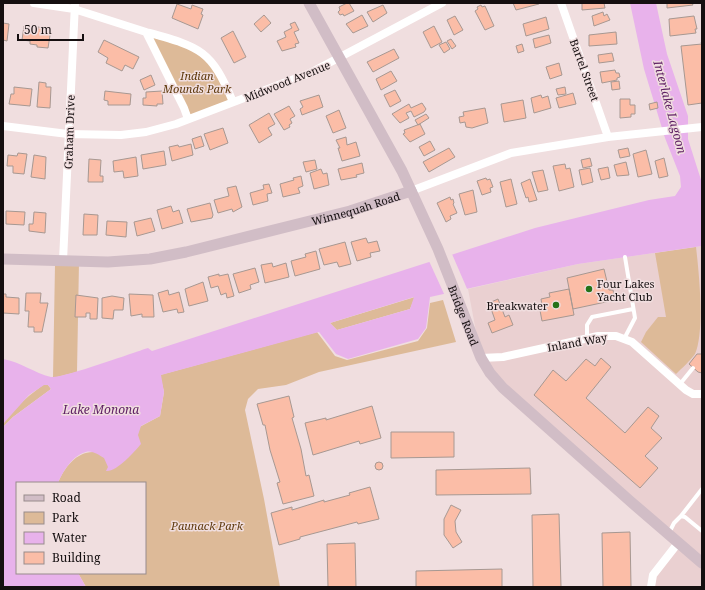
<svg xmlns="http://www.w3.org/2000/svg" width="705" height="590" font-family="'Noto Serif',serif">
<rect width="100%" height="100%" fill="#f0dedf"/>
<!-- built -->
<path fill="#ead0d1" d="M702,246V587H651V578L678,544L542,422L481,358L468,289L578,264Z"/>
<!-- green -->
<path fill="#ddba98" d="M146,32L204,52L233,102L188,119Z
M696,247C699,273 705,331 695,354C690,361 682,368 676,374L641,342L646,332L658,317H666L655,253Z
M79,262L77,372L53,378L55,265Z
M415,297L410,309L337,330L330,323Z
M443,300L456,342L319,372L286,385L258,389L248,399L245,410L264,499L280,587H86L78,573H145V483H58C64,468 76,452 93,452L160,416L164,392L160,375L317,332L335,356L347,360L418,341L427,328L430,303Z
M44,384L48,385L51,389L13,417L3,427C3,415 34,392 44,384Z"/>
<!-- water -->
<path fill="#e8b2eb" fill-rule="evenodd" d="M630,3H656L667,54L688,116V139L702,183V246L578,264L430,297L426,328L418,339L348,359L336,354L319,332L161,375L164,392L160,416L141,426L138,435L141,444C134,452 117,472 106,471L108,467L104,458C99,455 92,450 86,452C73,455 63,471 58,483H17V573H78L86,587H3V427L13,417L51,389L48,385H44L29,395L3,424V359C21,362 34,373 51,377C61,379 132,353 148,348L152,351L535,228L649,200L675,196L681,187L680,176L665,138L644,69ZM414,297L410,309L337,330L330,323Z"/>
<!-- pier -->
<path fill="#f0dedf" d="M452,254L468,291L445,296L429,261Z"/>
<!-- building -->
<path fill="#fbbda7" stroke="#a79892" d="M347,3H349L354,11L344,16L343,14L340,15L338,12L340,10L339,7Z
M513,3H538L539,4L516,10Z
M582,3H604L605,8L582,10Z
M667,3H692L693,5L667,8Z
M177,4L191,9L192,5L203,9L201,14L203,15L198,29L172,18Z
M383,5L387,13L373,22L367,12Z
M481,5L482,7L485,6L494,26L485,30L475,11L478,9L477,7Z
M603,12L604,16L607,14L610,20L594,26L592,16Z
M264,15L271,23L261,32L254,24Z
M362,15L368,26L353,33L346,24Z
M455,16L463,30L454,35L447,20Z
M694,16L697,29H695L696,33L670,36L669,19Z
M546,17L549,29L526,36L523,24Z
M295,22L299,30L294,32L299,43L295,44L296,47L282,51L277,41L286,37L284,32L292,28L290,24Z
M3,23L9,24L7,41L3,40Z
M24,26L33,27L32,30H38V27L51,29L48,48L37,47V45L30,44V41L22,40Z
M434,26L442,42L431,48L423,32Z
M233,31L246,57L234,63L221,38Z
M616,32L617,44L589,46V35Z
M549,35L551,43L535,48L533,39Z
M451,39L456,46L452,49L447,41Z
M104,40L139,57L133,69L125,65L122,71L106,63L108,58L98,52Z
M446,42L450,49L444,53L439,45Z
M701,42H702V103L688,105L681,46L702,44Z
M522,44L524,51L518,53L516,46Z
M394,49L399,58L373,72L367,62Z
M612,53L614,61L599,63L598,55Z
M559,63L562,75L550,79L546,67Z
M615,70L616,73H619L620,77L617,78V80L602,83L600,72Z
M391,71L397,81L381,90L376,79Z
M151,75L155,85L144,90L140,80Z
M619,81L620,89L612,90L611,82Z
M39,82L46,83V87H51L50,108L37,107Z
M14,87L32,89L30,106L9,104L11,94H14Z
M565,87L566,94L558,95L556,89Z
M395,90L401,101L390,107L384,95Z
M105,91L131,94L130,105H108V101L104,100Z
M162,91L163,104H157V106L143,105V98H146V92Z
M573,93L576,104L559,108L556,98Z
M319,95L323,107L302,115L300,109L303,107L300,101Z
M541,95L542,98L548,96L551,108L534,113L531,98Z
M620,99H630V105H635V114H631V117L620,118Z
M523,100L526,118L504,122L501,104Z
M657,102L658,108L650,110L649,104Z
M422,103L426,109L424,112L414,117L411,111L406,113L409,118L400,123L392,114L409,104L411,108Z
M289,106L295,116L290,119L292,123L289,125L290,127L284,130L274,114Z
M485,108L488,123L472,128L466,127L465,122L460,123L459,117L464,116L463,112Z
M339,110L346,128L333,133L326,116Z
M269,113L275,124L268,128L272,135L259,143L249,125Z
M426,114L429,118L418,125L415,120Z
M420,124L425,134L410,142L403,134L405,133L404,130Z
M223,128L228,143L210,150L204,134Z
M201,136L204,146L195,149L192,139Z
M346,137L347,145L356,142L360,156L342,161L338,148H340L336,140Z
M430,141L435,150L424,156L419,147Z
M191,144L193,155L172,161L169,147L178,145L179,147Z
M449,148L455,157L429,172L423,162Z
M628,148L630,156L620,158L618,150Z
M646,150L652,174L638,177L633,154Z
M164,151L166,165L143,169L141,155Z
M18,153L27,154L24,174L13,173V166H7L8,155L17,156Z
M34,155L46,157L45,179L31,177Z
M136,157L138,176L124,178L123,171L114,172L113,161Z
M590,158L592,166L583,168L581,160Z
M664,158L668,176L659,178L655,161Z
M89,159L101,160L100,176H103V182H88Z
M315,160L317,169L306,172L303,162Z
M626,162L629,175L617,176L614,165Z
M362,163L364,173L356,175L357,177L341,180L338,169Z
M565,164L566,169L570,168L574,187L559,191L553,166Z
M608,167L610,178L601,180L598,169Z
M590,168L593,182L582,185L579,170Z
M321,169L323,174L327,173L329,185L314,189L310,173Z
M543,170L548,190L538,192L532,172Z
M301,176L303,186L298,188L300,193L283,197L280,184L294,180L293,178Z
M486,178L487,180L490,179L493,187L490,188L491,192L482,195L477,181Z
M511,179L517,204L506,207L500,182Z
M530,179L537,200L529,202L528,197L526,198L521,183Z
M269,184L272,193L267,194L268,201L253,205L250,193L264,189L263,185Z
M236,186L242,207L233,212L232,209L218,213L214,200L229,196L227,188Z
M473,190L477,212L465,215L459,194Z
M450,197L451,200L453,199L454,203L453,204L457,213L450,216L451,219L446,222L437,203Z
M210,203L213,215L212,218L191,222L187,209Z
M171,206L173,212L179,210L183,223L162,229L157,210Z
M6,211L25,212L24,225L6,224Z
M34,212L46,213L45,233L29,231V224H33Z
M84,214L98,215L97,235H83Z
M151,218L155,231L137,236L134,222Z
M107,221L127,222L126,237L106,235Z
M366,238L368,243L377,241L380,251L370,253L371,257L357,261L351,242Z
M345,242L351,264L339,267L337,262L324,265L319,249Z
M316,251L320,269L295,276L291,261L306,257L305,254Z
M272,263L273,267L286,263L289,277L265,283L261,265Z
M255,268L259,282L250,285L251,289L239,293L233,274Z
M604,269L609,290H613L615,300L573,309L567,278Z
M219,274V276L228,274L234,296L227,298L226,293L221,295L218,286L211,288L208,277Z
M203,282L208,301L189,306L185,289Z
M569,289L574,315L542,321L539,305H542L541,299L550,297L549,293Z
M168,290L169,295L179,292L184,312L178,313L177,309L163,312L158,293Z
M26,293H41L40,303H48L42,332H34V327H28L29,311H25Z
M3,294H6V297L19,298V314L3,313Z
M129,294L153,295L154,317H142V314L131,316Z
M76,295L98,298L97,319H90V313H86V317H75Z
M112,296L124,298L123,310H114L113,319L102,318V298Z
M498,299L505,317L509,315L513,325L492,333L488,323L495,320L489,303Z
M697,354H702V373L698,372L689,364Z
M601,358L611,367L586,398L625,433L648,407L659,416L651,428L662,438L645,456L658,468L640,488L534,395L553,370L566,381L586,359L595,366Z
M289,396L294,417L292,418L301,449L306,476L309,475L314,496L283,504L277,483L280,482L270,450L265,425H263L257,404Z
M372,406L381,438L360,444L359,441L313,455L305,423L326,418V420Z
M391,432H454V457L391,458Z
M375 466a4 4 0 1 1 8 0a4 4 0 1 1-8 0Z
M530,468L531,494L436,495V470Z
M370,487L379,519L358,524L357,522L300,537V539L279,545L271,513L292,507V510L324,500V502L350,495L349,493Z
M451,505L461,510L455,521L456,532L462,542L453,548L444,535V519Z
M559,514L561,587H533L532,515Z
M630,532L631,587H603L602,533Z
M355,543L356,587H328L327,544Z
M502,569V587H416V571Z"/>
<g fill="none" stroke-linecap="round" stroke-linejoin="round">
<!-- lane -->
<path stroke="#fff" stroke-width="4" d="M587,339V325L592,317L633,309
M624,339L635,318L625,257
M680,384L693,368
M681,516L702,489
M669,533L674,523L681,516L685,517L702,531"/>
<!-- street -->
<path stroke="#fff" stroke-width="8" d="M34,3L74,9L146,32L184,108L188,119
M561,3L608,137
M146,32C200,47 211,49 233,102
M3,126L68,134L121,135L146,132L176,124L310,73L442,3
M411,191L511,153L608,137L702,127
M63,261L75,3
M481,358L503,357L598,336H616L632,342L686,390L693,394H702
M651,587L653,575L678,543"/>
<!-- secondary -->
<g stroke="#d1bdc6" stroke-width="11">
<path id="s1" d="M309,3L402,171L438,249L481,358L490,373L503,388L630,501L702,563"/>
<path id="s2" d="M3,259L108,262L150,259L186,252L350,211L411,191"/>
</g>
</g>
<!-- markers -->
<g fill="#257218" stroke="#f0dedf" stroke-width="1.5">
<circle cx="589" cy="289" r="4"/>
<circle cx="556" cy="305" r="4"/>
</g>
<g text-anchor="middle" dominant-baseline="central" stroke-width="3" stroke-linejoin="round" paint-order="stroke">
<!-- street labels -->
<g font-size="11" fill="#150f10" stroke="#f0dedf">
<text transform="translate(585 70) rotate(70)">Bartel Street</text>
<text transform="translate(287 81) rotate(-22)">Midwood Avenue</text>
<text transform="translate(69 132) rotate(-88)">Graham Drive</text>
<text stroke="none"><textPath href="#s2" startOffset="359">Winnequah Road</textPath></text>
<text stroke="none"><textPath href="#s1" startOffset="349">Bridge Road</textPath></text>
<text transform="translate(577 342) rotate(-10)">Inland Way</text>
</g>
<!-- park labels -->
<g font-size="11" font-style="italic" fill="#5e390c" stroke="#f0dedf">
<text x="197" y="75">Indian<tspan x="197" dy="13">Mounds Park</tspan></text>
<text x="207" y="525">Paunack Park</text>
</g>
<!-- poi labels -->
<g font-size="11" fill="#150f10" stroke="#f0dedf" text-anchor="start">
<text x="597" y="283">Four Lakes<tspan x="597" dy="13">Yacht Club</tspan></text>
<text x="548" y="305" text-anchor="end">Breakwater</text>
</g>
<!-- water labels -->
<g font-size="12" font-style="italic" fill="#602165" stroke="#f0dedf">
<text transform="translate(670 107) rotate(75)">Interlake Lagoon</text>
<text x="101" y="409">Lake Monona</text>
</g>
</g>
<!-- border -->
<rect width="705" height="590" fill="none" stroke="#150f10" stroke-width="8"/>
<!-- legend -->
<rect x="16" y="482" width="130" height="92" fill="#f0dedf" stroke="#988b8c"/>
<rect x="24" y="495" width="20" height="6" fill="#d1bdc6" stroke="#988b8c"/>
<text x="52" y="502" font-size="12" fill="#150f10">Road</text>
<rect x="24" y="512" width="20" height="12" fill="#ddba98" stroke="#988b8c"/>
<text x="52" y="522" font-size="12" fill="#150f10">Park</text>
<rect x="24" y="532" width="20" height="12" fill="#e8b2eb" stroke="#988b8c"/>
<text x="52" y="542" font-size="12" fill="#150f10">Water</text>
<rect x="24" y="552" width="20" height="12" fill="#fbbda7" stroke="#988b8c"/>
<text x="52" y="562" font-size="12" fill="#150f10">Building</text>
<!-- scale -->
<path d="M18 34v6h65v-6" fill="none" stroke="#150f10" stroke-width="2"/>
<text x="24" y="34" font-size="12" fill="#150f10" stroke="#f0dedf" stroke-width="3" paint-order="stroke">50 m</text>
</svg>
